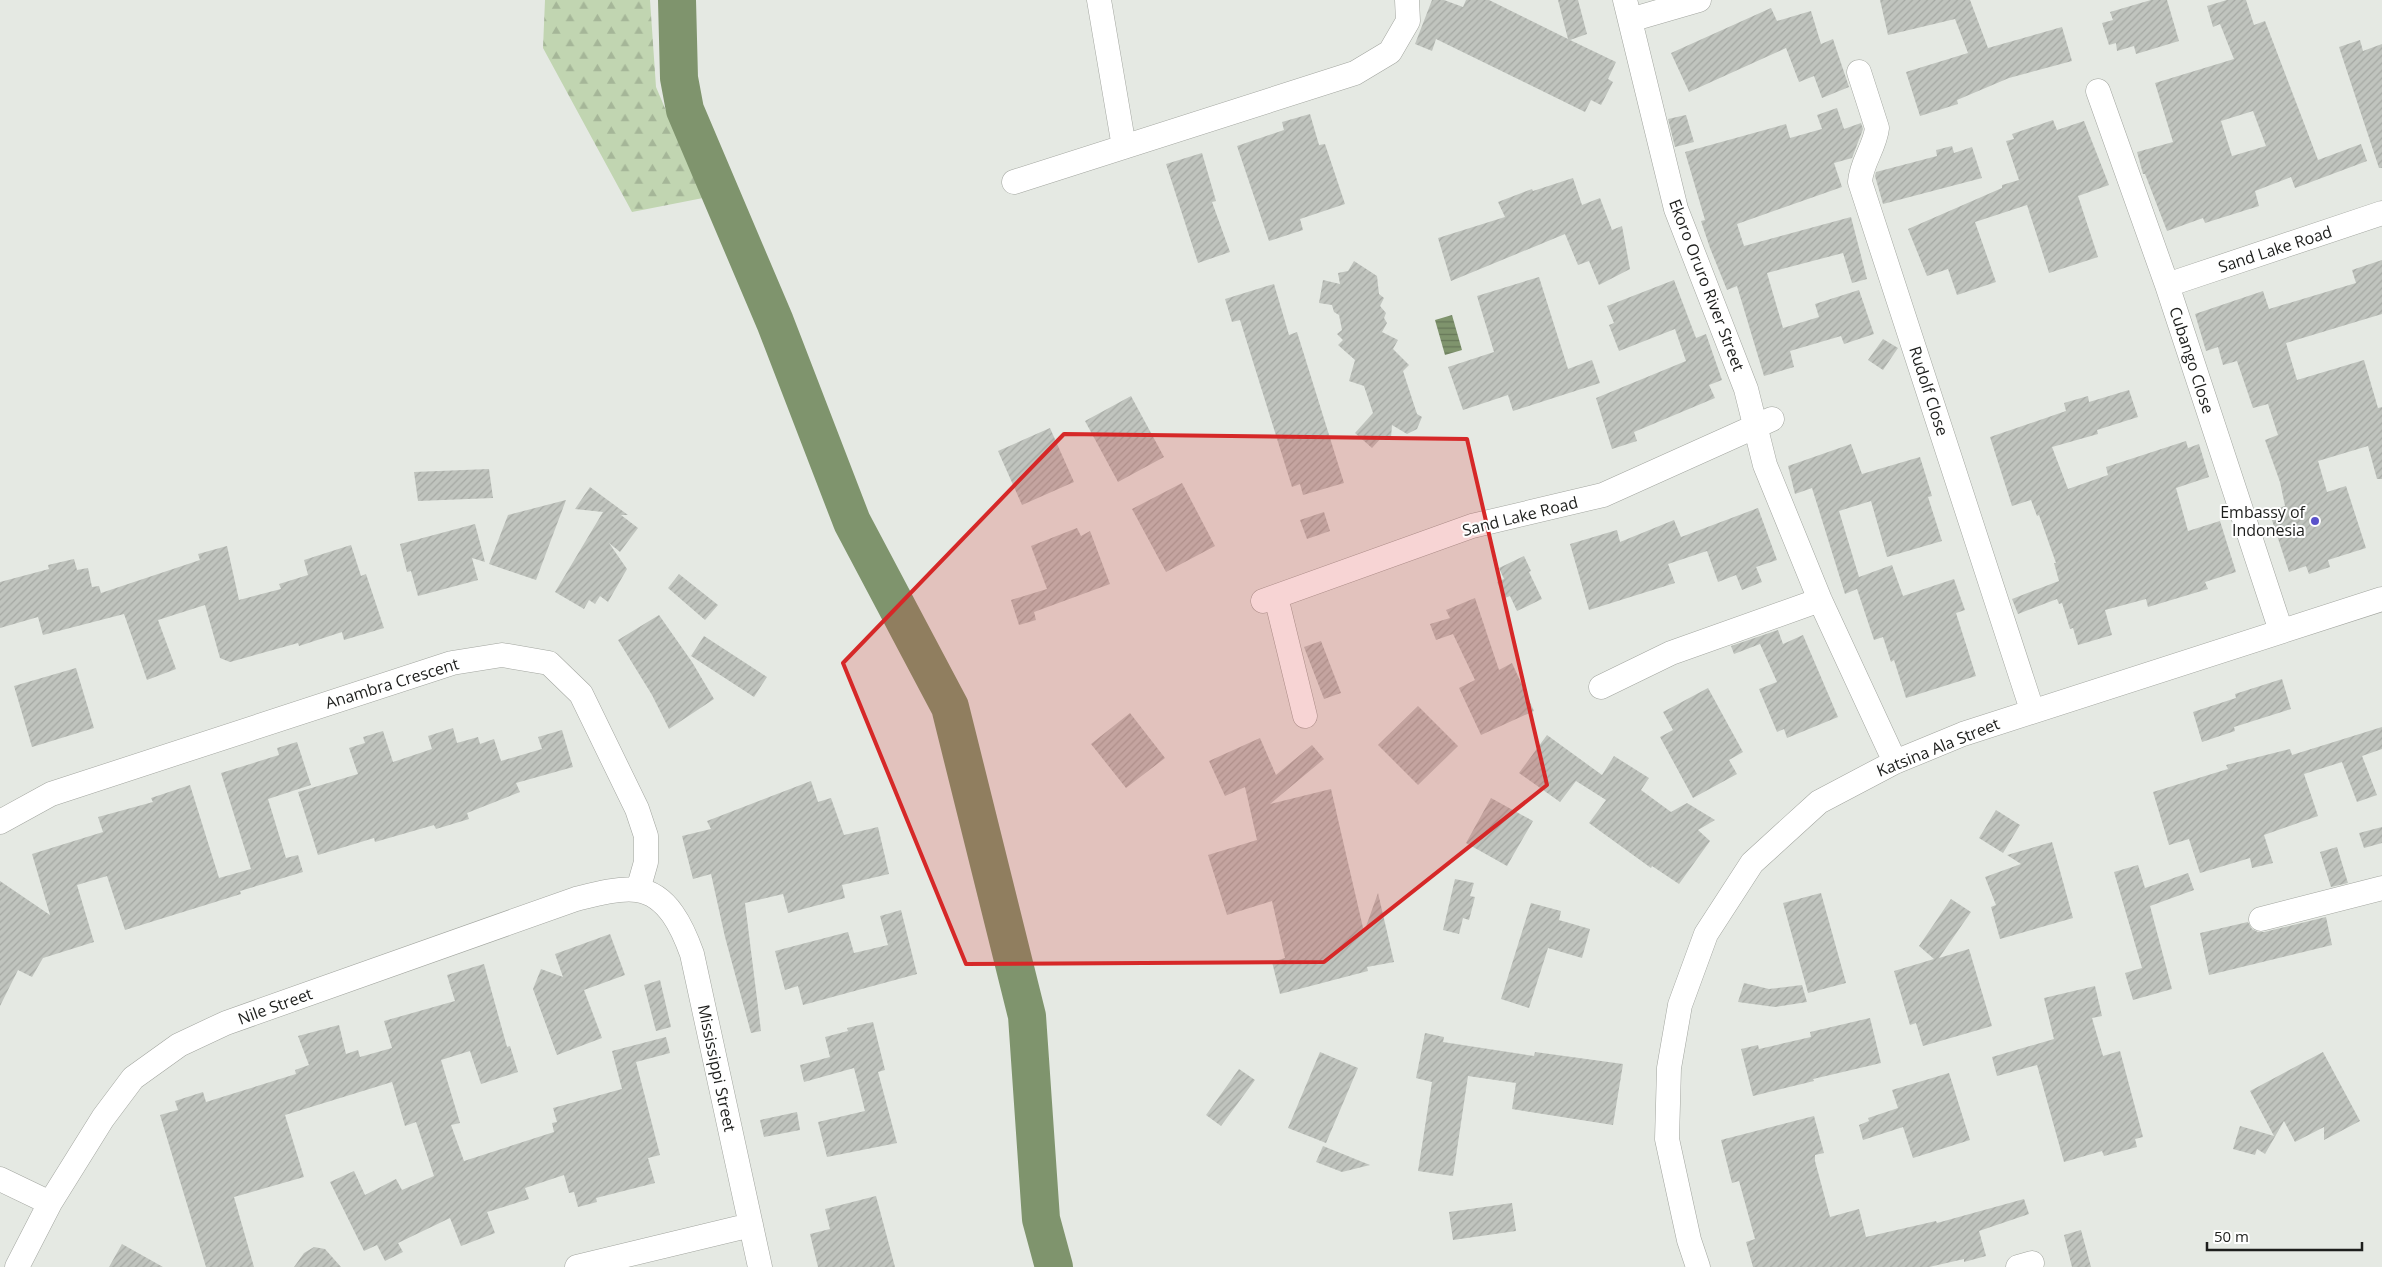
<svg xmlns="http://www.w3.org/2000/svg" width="2382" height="1267" font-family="'Open Sans',sans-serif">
<defs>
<pattern id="forest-firs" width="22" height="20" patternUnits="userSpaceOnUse" patternTransform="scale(1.25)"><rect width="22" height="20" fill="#c1d5b1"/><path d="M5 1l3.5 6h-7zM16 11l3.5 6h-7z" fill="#a5b698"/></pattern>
<pattern id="water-rules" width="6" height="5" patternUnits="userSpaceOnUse" patternTransform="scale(1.25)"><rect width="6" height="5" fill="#7f946d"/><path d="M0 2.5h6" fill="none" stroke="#677859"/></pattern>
<pattern id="building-hatch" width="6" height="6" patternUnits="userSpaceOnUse" patternTransform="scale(1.25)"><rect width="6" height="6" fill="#c0c4be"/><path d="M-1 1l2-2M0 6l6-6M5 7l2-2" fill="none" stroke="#a5a8a3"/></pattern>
</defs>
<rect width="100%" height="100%" fill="#e5e9e3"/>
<!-- forest -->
<path fill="url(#forest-firs)" d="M545,0H650L656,87L703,198L632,212L543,48Z"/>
<!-- water -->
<path fill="url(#water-rules)" d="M1452,315L1462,350L1445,355L1435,320Z"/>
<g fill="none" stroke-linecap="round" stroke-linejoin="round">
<!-- river -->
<path stroke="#7f946d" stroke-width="38" d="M677,0L679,78L685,110L775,322L852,522L950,707L1027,1016L1041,1219L1054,1267"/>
</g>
<!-- building -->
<path fill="url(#building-hatch)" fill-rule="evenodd" d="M1432,0H1444L1463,7L1466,0H1489L1568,39L1558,0H1578L1587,34L1570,40L1616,62L1608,79L1613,82L1601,105L1591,100L1585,112L1436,39L1432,51L1415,44Z
M1880,0H1970L1988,48L2062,27L2072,61L2009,78L1957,100L1958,104L1920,116L1906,72L1968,53L1955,19L1888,35Z
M2151,0H2167L2179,41L2136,54L2134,46L2117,51L2116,43L2109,45L2102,23L2113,20L2110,12Z
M2227,0H2246L2254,25L2265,21L2318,160L2361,144L2367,161L2295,188L2291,177L2255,191L2259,206L2205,223L2203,218L2167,231L2145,174H2143L2137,152L2173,142L2155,83L2234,59L2220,24L2213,27L2207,6ZM2253,111L2266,146L2232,156L2221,121Z
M1771,8L1777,21L1811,11L1821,44L1833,39L1849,87L1822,98L1814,76L1799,82L1786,48L1689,92L1671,53Z
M2360,40L2363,51L2382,44V168H2379L2339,47Z
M1837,108L1844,129L1861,123L1863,129L1852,158L1834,163L1842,187L1737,224L1744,246L1851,217L1867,279L1852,283L1843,253L1767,273L1783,328L1819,317L1815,304L1859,290L1874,334L1844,344L1841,336L1790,351L1794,367L1764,376L1737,286L1727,290L1710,248L1701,221L1705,220L1685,152L1786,124L1790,138L1822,129L1817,115Z
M1310,114L1319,145L1325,144L1345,204L1300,219L1303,230L1269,241L1237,146L1284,130L1282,122Z
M1686,115L1694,142L1675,147L1668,119Z
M2053,120L2057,130L2084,121L2109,185L2078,196L2098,257L2049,273L2027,205L1975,222L1996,282L1957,295L1948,269L1927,276L1908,229L2002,188V185L2019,180L2006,141L2014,139L2012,134Z
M1952,146L1954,153L1972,147L1982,178L1883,204L1875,176L1876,172L1937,156L1936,150Z
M1202,153L1216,201L1212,202L1230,252L1198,263L1166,164Z
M1573,178L1582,205L1600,198L1612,230L1622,226L1630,269L1599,285L1589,261L1578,265L1565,234L1451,281L1438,238L1505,217L1498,202L1532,189L1533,191Z
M2382,260V314L2286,343L2297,380L2364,360L2378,408L2382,407V479H2377L2368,446L2318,461L2327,492L2346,486L2366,548L2328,560L2330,567L2309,574L2306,566L2289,572L2269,511L2285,506L2280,482L2265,440L2278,435L2268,404L2253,408L2237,361L2223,365L2218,347L2206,351L2195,314L2263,291L2269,309L2356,283L2352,270Z
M1354,261L1377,276L1379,294L1384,298L1380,306L1386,313L1384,318L1387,323L1382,332L1398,340L1393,349L1409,365L1403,371L1417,414L1422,417L1417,429L1407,434L1392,425L1391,438L1382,437L1372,448L1355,433L1373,413L1364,386L1349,381L1355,360L1338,345L1343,340L1337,334L1342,330L1339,315L1334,312L1332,305L1319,303L1323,280L1340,284L1338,273L1348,271Z
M1539,277L1568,369L1592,360L1600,383L1513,411L1508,395L1463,410L1448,367L1494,352L1477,296Z
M1674,280L1696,338L1706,334L1722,380L1709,385L1715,398L1634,432L1637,441L1612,449L1596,398L1686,361L1675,329L1619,351L1609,325L1614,323L1607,306Z
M1274,284L1289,335L1297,332L1344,483L1303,495L1300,484L1292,487L1240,320L1232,322L1225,299Z
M1883,339L1898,348L1883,370L1868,360Z
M2129,390L2138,417L2097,430L2098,434L2052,447L2068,489L2108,475L2106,467L2186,441L2188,448L2199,444L2209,477L2176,488L2188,531L2220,521L2236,572L2205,582L2208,589L2148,607L2146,599L2105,610L2112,635L2078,645L2073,628L2070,629L2062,603L2059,604L2057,599L2018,614L2012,599L2059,581L2054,563H2056L2039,515L2037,516L2031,500L2012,506L1990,437L2066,411L2064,403L2088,396L2089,402Z
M1131,396L1164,457L1118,482L1085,421Z
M1050,428L1074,482L1022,505L998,451Z
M1851,444L1862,474L1920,457L1932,496L1928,497L1942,541L1887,557L1871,501L1839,511L1859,577L1892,565L1903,596L1954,579L1965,610L1956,613L1976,676L1906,698L1894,660L1891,662L1883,637L1874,640L1857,589L1845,594L1812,488L1795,494L1788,466Z
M489,469L493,498L418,501L414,472Z
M1182,483L1215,546L1166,572L1132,509Z
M590,487L628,515H621L638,528L620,552L609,543L627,569L608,602L600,596L595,604L589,600L584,609L555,592L603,512L575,509Z
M566,500L536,580L489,564L508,515Z
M1758,508L1777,560L1756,567L1762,582L1742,590L1736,575L1718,582L1707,551L1668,564L1675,583L1589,610L1570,544L1617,530L1620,542L1674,520L1681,537Z
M1324,512L1330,531L1307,539L1300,520Z
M475,524L485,562L472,558L478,580L418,596L411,571L407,572L400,544Z
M1077,528L1081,536L1090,531L1110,584L1034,612L1036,620L1019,625L1011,600L1047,589L1031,546Z
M351,545L361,576L366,574L384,628L344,640L342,632L299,646L298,643L230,662L220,658L205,605L158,620L176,669L147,680L124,614L43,635L38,617L0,628V582L49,569L48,565L74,559L77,570L88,568L92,587L99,586L101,593L200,560L198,554L227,546L239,600L281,589L279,584L308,575L304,560Z
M1524,556L1531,571L1529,572L1542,599L1517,611L1510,596L1505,598L1497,582L1504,579L1499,568Z
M679,574L718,605L705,620L668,588Z
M1475,598L1499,670L1512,663L1534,711L1481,735L1459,688L1475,680L1453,634L1436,640L1430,624L1450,618L1446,610Z
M659,615L692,662L714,699L669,729L652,695L618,640Z
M1778,630L1783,644L1803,635L1838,717L1787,738L1784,729L1777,732L1759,689L1777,682L1760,644L1734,654L1731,646Z
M704,636L767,677L754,697L691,656Z
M1321,641L1341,693L1324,699L1304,647Z
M76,668L94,728L32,747L14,686Z
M2282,679L2291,709L2234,727L2235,731L2202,742L2193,712L2236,698L2235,694Z
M1708,688L1743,752L1729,760L1737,774L1693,798L1660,737L1673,730L1663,712Z
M1418,706L1458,746L1418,785L1378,745Z
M1130,713L1165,758L1126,788L1091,744Z
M2382,727V749L2362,756L2377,795L2357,802L2342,762L2304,774L2318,816L2264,835L2273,863L2252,868L2250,858L2200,873L2189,839L2169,845L2153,792L2228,769L2226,765L2290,749L2292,755Z
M453,728L457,743L478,737L480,744L494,739L501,761L542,749L538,737L562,730L573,767L516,783L520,792L467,813L469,819L436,829L434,825L375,842L374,838L318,855L298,792L358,774L349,748L365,743L363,737L383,731L393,762L432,749L428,736Z
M1547,735L1602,775L1614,756L1649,778L1641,790L1671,812L1687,803L1715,820L1698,830L1710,841L1679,884L1652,866L1651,868L1589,823L1606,800L1576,781L1560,802L1519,773Z
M1260,738L1276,775L1312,745L1324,759L1270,804L1331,789L1364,932L1378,893L1394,962L1367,967L1368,971L1280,994L1272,962L1285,958L1272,901L1227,915L1208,855L1257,840L1245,787L1225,796L1209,761Z
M297,742L311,785L268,799L286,858L298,855L303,872L240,891L241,894L125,930L107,876L77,885L94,942L43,958L32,977L18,970L0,1006V881L50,915L32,854L103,832L98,817L153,802L151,798L190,785L219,878L251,869L221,773L279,755L277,748Z
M811,781L818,802L831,798L844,835L878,827L889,874L842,885L845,898L788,913L783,894L745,903L761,1031L751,1033L725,937L711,874L693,879L682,836L711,829L707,821Z
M1491,798L1533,821L1507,866L1466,843Z
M1996,810L2020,825L2003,853L1979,838Z
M2382,827V843L2364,848L2359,833Z
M2052,842L2073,918L2000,939L1991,907L1996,905L1985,877L2021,864L2007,855Z
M2337,847L2348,883L2331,887L2320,852Z
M2138,865L2145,888L2188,873L2194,890L2150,906L2172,989L2133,1000L2125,973L2142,968L2114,872Z
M1455,879L1474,883L1470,896L1475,897L1469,920L1463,918L1459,934L1443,930Z
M1821,893L1846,983L1808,993L1783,903Z
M1951,899L1971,912L1939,958L1969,949L1992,1026L1923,1046L1916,1023L1910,1025L1894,971L1934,959L1919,946Z
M1531,903L1561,911L1559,920L1590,929L1582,958L1548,948L1529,1008L1501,999Z
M901,910L917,974L803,1005L798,986L785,990L775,951L848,932L854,953L888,945L880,916Z
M2326,917L2332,945L2209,975L2200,933L2248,922L2252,929L2258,932H2264Z
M610,934L625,975L584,990L602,1038L557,1055L533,989L541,969L563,977L555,954Z
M484,964L507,1047L510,1046L518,1072L481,1084L470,1051L441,1060L460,1123L451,1125L464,1161L554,1132L552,1123L557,1122L553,1108L622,1089L612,1051L666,1037L670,1053L636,1062L660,1155L648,1158L655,1183L596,1198L597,1202L578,1207L574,1192L569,1193L564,1175L525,1188L529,1199L487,1212L495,1233L461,1246L450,1218L398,1243L403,1252L385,1261L377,1245L364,1251L330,1182L354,1171L365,1195L396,1179L402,1190L434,1176L416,1122L405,1126L392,1082L285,1115L304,1177L234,1197L254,1267H206L160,1115L178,1110L175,1101L203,1092L206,1102L296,1074L295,1070L309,1065L298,1036L339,1025L346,1054L358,1050L360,1057L392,1048L384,1021L455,1001L447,975Z
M660,980L671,1027L656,1031L644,985Z
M1744,983L1769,989L1802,985L1807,1002L1775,1007L1738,1002Z
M2095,986L2102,1016L2092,1018L2103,1056L2120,1051L2143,1137L2135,1139L2137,1147L2104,1156L2102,1151L2064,1162L2037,1065L1997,1076L1992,1057L2054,1039L2044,998Z
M1870,1018L1881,1063L1813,1079L1814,1081L1753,1096L1741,1049L1758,1045L1759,1049L1811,1037L1810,1032Z
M873,1022L885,1070L878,1072L897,1143L827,1157L818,1122L865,1111L854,1068L804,1082L800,1065L830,1057L825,1037L848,1031L847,1028Z
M1425,1033L1444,1037L1443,1042L1534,1056L1535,1052L1623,1064L1613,1125L1512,1109L1516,1083L1468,1076L1453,1176L1418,1171L1432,1082L1416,1078Z
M1320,1052L1358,1068L1326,1143L1288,1128Z
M2323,1052L2360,1121L2324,1140V1127L2295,1142L2284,1121L2265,1154L2257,1149L2255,1155L2233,1149L2240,1126L2274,1136L2250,1091Z
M1239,1069L1255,1080L1221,1126L1206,1115Z
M1949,1073L1970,1140L1913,1158L1903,1127L1863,1140L1859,1125L1869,1121L1868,1118L1898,1108L1892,1090Z
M797,1112L800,1130L764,1137L760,1120Z
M1814,1116L1824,1153L1815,1155V1161L1830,1217L1859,1209L1866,1237L1936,1221L1937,1223L2024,1199L2029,1214L1979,1231L1986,1256L1964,1262V1259L1929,1267H1753L1746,1242L1755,1239L1739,1181L1732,1183L1721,1140Z
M1323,1146L1370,1165L1342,1172L1316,1162Z
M876,1196L895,1267H818L810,1234L830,1229L825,1209Z
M1512,1203L1516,1231L1453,1240L1449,1212Z
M2081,1230L2091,1267H2072L2064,1235Z
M122,1244L163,1267H109Z
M314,1247L325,1249L341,1267H294L304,1253Z"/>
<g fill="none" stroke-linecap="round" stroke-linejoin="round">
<defs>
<path id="street" d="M1099,0L1124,147
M1625,0L1676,209L1746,389L1765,465L1820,600L1895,762
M1630,20L1699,0
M1859,72L1877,128C1875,147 1861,163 1860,182L2032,710
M2098,91L2167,285L2281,631
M1014,182L1355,73L1390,52L1408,21L1407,0
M2167,285L2382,213
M1276,597L1305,716
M1263,601L1472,526L1603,495L1772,419
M1601,687L1671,653L1820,600
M0,822L51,794L452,663L502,655L549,663L581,694L637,809L646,836V862L638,890
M2261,919L2382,888
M0,1179L50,1203
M17,1267L50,1203L103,1118L133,1078L179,1045L226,1023L576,899C596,894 617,888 637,890C668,894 683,929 692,954L760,1267
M577,1267L751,1225
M1698,1267L1689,1240L1667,1139L1669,1068L1680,1005L1706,934L1752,863L1819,802L1895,762L1963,734L2382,599
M2018,1267L2032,1263"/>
</defs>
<!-- street casing -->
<use href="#street" stroke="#a2a59f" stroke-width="25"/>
<!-- street -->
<use href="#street" stroke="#fff" stroke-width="24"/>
</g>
<!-- marked area -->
<path fill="#d62828" fill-opacity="0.2" stroke="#d62828" stroke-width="4" stroke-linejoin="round" d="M1064,434L1467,439L1547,785L1324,962L966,964L843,663Z"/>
<!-- markers -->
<circle fill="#5a52ca" stroke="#fff" stroke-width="2" cx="2315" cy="521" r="5"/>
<g text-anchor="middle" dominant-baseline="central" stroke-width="4" stroke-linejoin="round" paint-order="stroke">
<!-- street labels -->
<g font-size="16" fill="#1d1e1c" stroke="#fff">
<text transform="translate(2275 249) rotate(-18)">Sand Lake Road</text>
<text transform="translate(1707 285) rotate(69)">Ekoro Oruro River Street</text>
<text transform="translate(2192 360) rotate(72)">Cubango Close</text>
<text transform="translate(1929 391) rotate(72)">Rudolf Close</text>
<text transform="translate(1520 516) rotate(-14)">Sand Lake Road</text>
<text transform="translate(392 683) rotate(-17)">Anambra Crescent</text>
<text transform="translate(1938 747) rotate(-22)">Katsina Ala Street</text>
<text transform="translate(275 1006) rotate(-20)">Nile Street</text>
<text transform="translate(717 1068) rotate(78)">Mississippi Street</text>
</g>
<!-- poi labels -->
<g font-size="16" fill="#1d1e1c" stroke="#fff" text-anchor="end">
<text x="2305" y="512">Embassy of<tspan x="2305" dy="18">Indonesia</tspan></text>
</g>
</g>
<!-- scale -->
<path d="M2207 1242v8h155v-8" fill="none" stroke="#1d1e1c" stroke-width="2.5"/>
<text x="2214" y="1242" font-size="15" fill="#1d1e1c" stroke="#ffffff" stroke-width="4" paint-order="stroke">50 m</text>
</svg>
